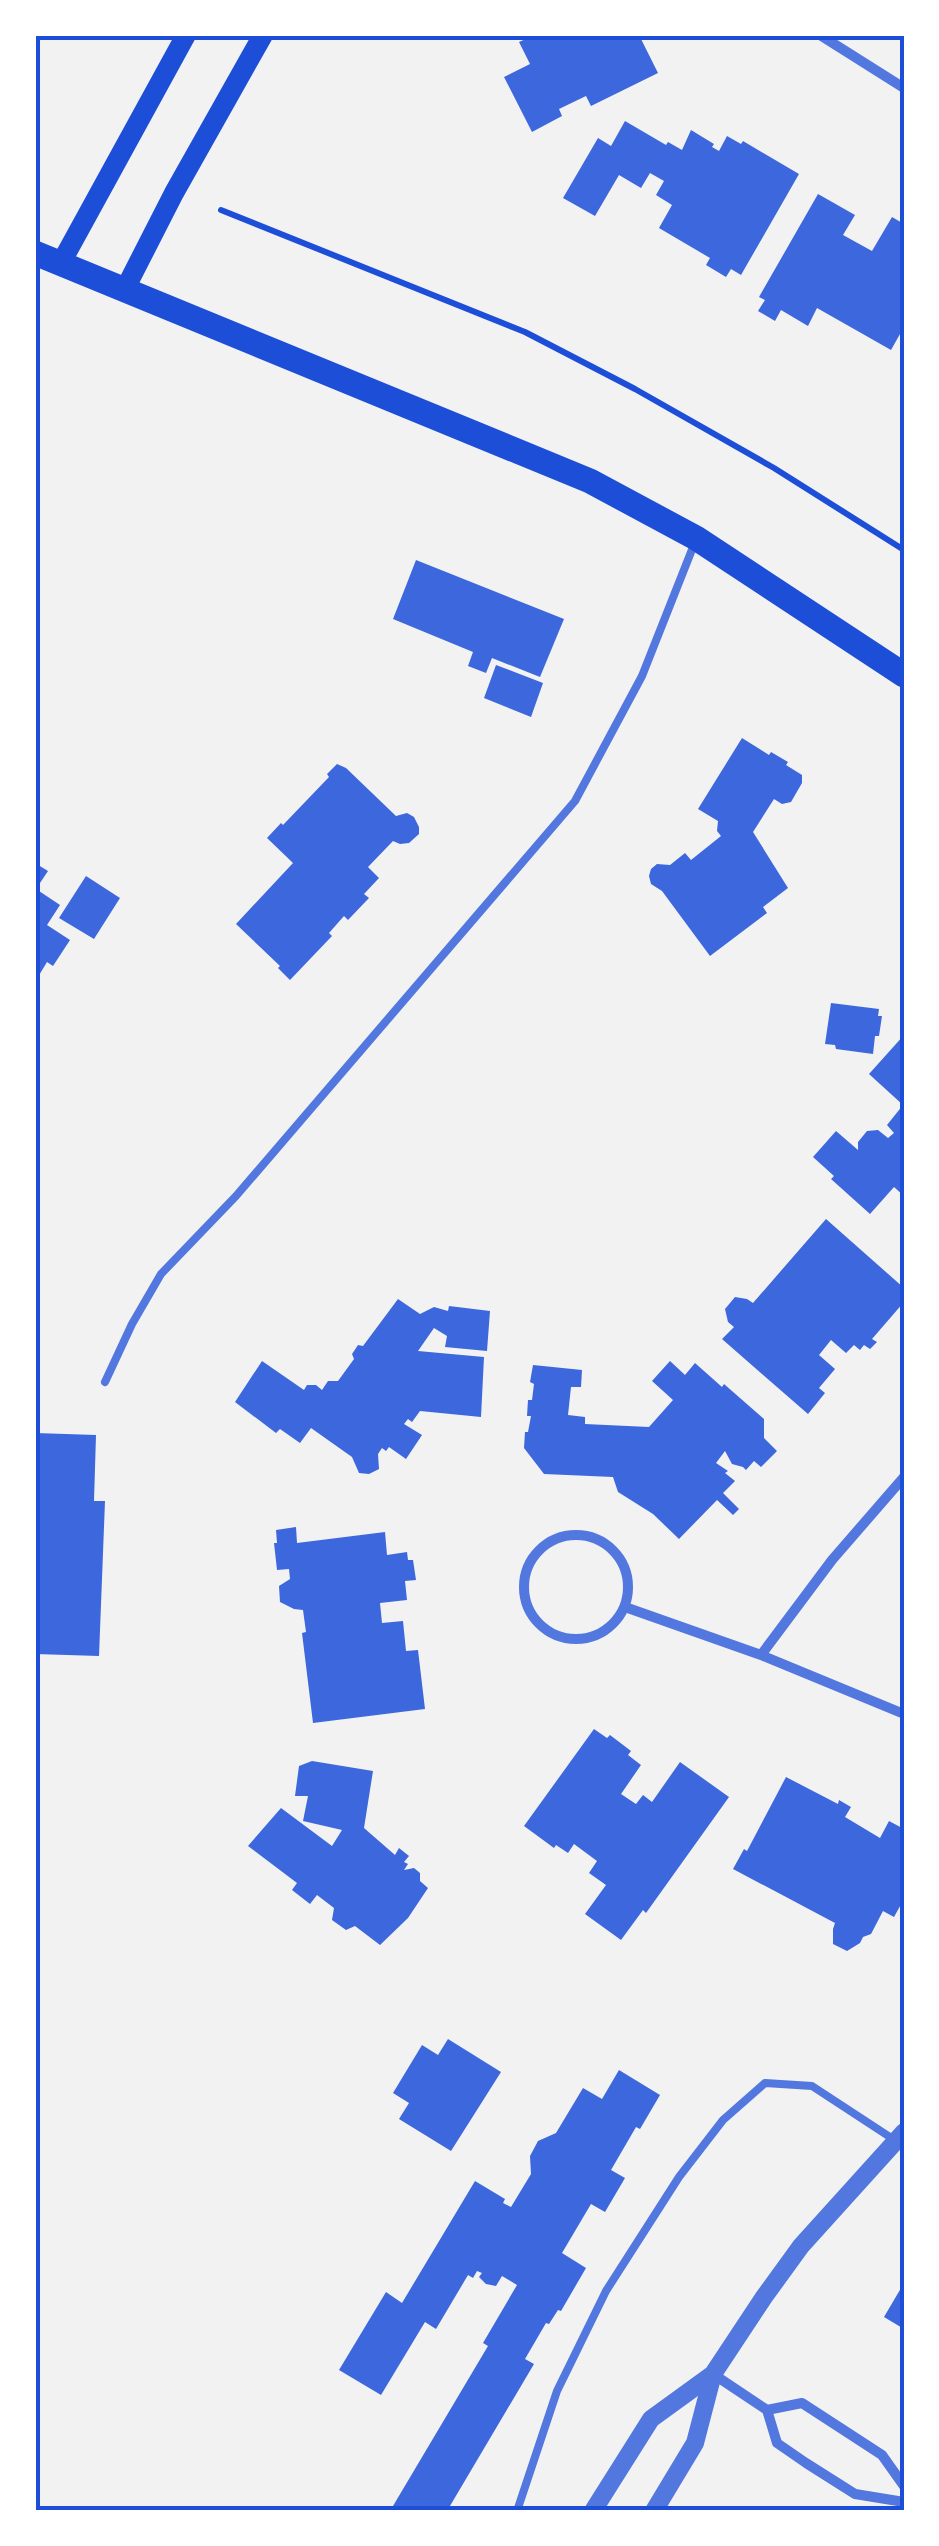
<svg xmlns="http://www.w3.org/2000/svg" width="939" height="2546" font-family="Inter,sans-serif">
<rect width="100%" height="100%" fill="#f2f2f2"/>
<!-- building -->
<path fill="#3d67dc" d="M527,35H639L658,73L591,106L586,96L559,109L562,116L532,132L504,77L530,64L519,42L528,38Z
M625,121L666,145L668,142L682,150L691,130L714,144L712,147L719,151L727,136L741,144L743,141L799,174L741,275L731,269L726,277L706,265L710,258L659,228L672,205L656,195L664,181L650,173L641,188L619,175L595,216L563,198L598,138L611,146Z
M818,194L855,215L843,235L872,251L892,217L904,224V327L891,350L817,308L808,326L781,310L775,321L758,311L765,300L759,297Z
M416,560L564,619L540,677L492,658L486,673L468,666L473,652L393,619Z
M496,665L543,683L531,717L484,698Z
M742,738L769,755L771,752L788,762L786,765L802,775V783L791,802L782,804L774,799L753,832L788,888L763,907L767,913L710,956L662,891L651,884L649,876L651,869L657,864L670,865L685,853L691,860L721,836L717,831L718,821L698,809Z
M337,764L346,768L396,816L407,813L414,817L419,827V834L409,843L400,844L393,841L368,867L379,878L364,894L369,898L348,920L344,916L329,933L332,936L290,980L278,968L280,966L236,924L293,863L267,838L281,823L283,825L329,777L327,774Z
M35,863L48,871L36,889L60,905L47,925L70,940L53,966L47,962L35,982Z
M86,876L120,898L94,939L59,918Z
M831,1003L879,1009L878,1016H882L879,1036H875L873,1054L836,1049L835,1045L825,1044Z
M904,1035V1196L894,1187L870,1214L831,1179L834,1176L813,1157L836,1131L858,1150V1142L867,1131L878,1130L888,1138L894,1133L887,1125L903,1105L869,1074Z
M826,1219L904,1288V1302L872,1339L877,1342L870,1349L864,1345L860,1350L854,1345L846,1353L831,1340L819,1355L835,1369L819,1388L825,1393L808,1414L722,1339L734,1327L728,1322L725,1309L735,1297L747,1299L753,1303Z
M398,1299L420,1314L434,1307L448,1311L449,1306L490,1311L487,1351L445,1347L447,1336L434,1328L418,1351L484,1357L481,1417L420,1411L412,1422L408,1419L404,1424L422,1435L406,1459L389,1447L386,1451L382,1448L378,1454L379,1469L369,1474L359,1473L352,1457L311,1428L300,1443L280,1429L276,1433L235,1402L262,1361L304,1390L307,1385H316L322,1390L328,1381H338L354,1359L352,1354L358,1345L363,1346Z
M670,1361L685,1375L695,1363L722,1387L724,1384L764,1419V1438L777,1451L761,1467L754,1461L746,1470L743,1467L732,1464L725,1451L716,1463L728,1471L725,1473L735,1481L723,1493L739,1509L733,1515L717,1500L679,1539L653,1514L618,1492L613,1477L544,1474L524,1448L525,1432H528L531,1416H527L528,1400H532L534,1384L530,1382L533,1365L582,1370L581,1387H571L568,1415L585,1417V1424L649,1427L673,1400L652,1381Z
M35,1433L96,1435L94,1501H105L99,1656L35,1654Z
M296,1527L297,1543L385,1532L387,1555L407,1552L408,1560H413L416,1580L405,1581L407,1600L380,1603L382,1623L403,1621L406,1651L418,1650L425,1709L313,1723L302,1633L306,1632L303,1610L294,1609L280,1602L279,1586L290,1579L289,1569L277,1570L274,1543H277L276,1530Z
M594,1729L607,1738L610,1735L631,1751L628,1755L641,1765L621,1794L636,1804L643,1795L652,1802L680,1762L729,1797L646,1913L643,1910L621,1940L585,1914L606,1885L589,1873L597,1861L574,1844L568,1853L556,1845L554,1848L524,1826Z
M312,1761L373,1771L364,1828L395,1855L399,1848L409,1856L404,1862L408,1864L404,1870L414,1868L420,1873V1881L428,1888L408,1918L380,1945L355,1926L346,1930L332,1920L334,1908L317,1895L310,1904L292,1890L297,1883L248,1846L281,1808L332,1846L342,1830L303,1821L308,1796H295L299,1766Z
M786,1777L838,1804L839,1800L851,1807L845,1817L880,1838L889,1821L904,1829V1899L894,1917L883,1911L871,1934L863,1937L860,1943L847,1951L833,1944V1929L835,1923L733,1869L744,1849L747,1851Z
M448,2039L501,2072L451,2151L399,2119L409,2103L393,2093L422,2045L438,2055Z
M619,2070L660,2095L640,2129L636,2127L611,2170L625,2178L605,2212L591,2204L562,2253L586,2268L561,2311L558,2310L549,2324L546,2323L525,2359L534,2364L447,2511H390L488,2346L483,2343L517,2285L502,2276L496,2286L486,2284L479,2277L482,2273L477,2271L473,2278L468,2275L436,2329L425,2322L381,2395L339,2370L386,2292L402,2303L475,2181L505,2199L503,2203L511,2207L531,2174L530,2156L538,2141L556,2133L583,2088L602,2099Z
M904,2283V2329L884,2317Z"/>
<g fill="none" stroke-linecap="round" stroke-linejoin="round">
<!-- path -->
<path stroke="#1d4ed8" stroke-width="6" d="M221,210L525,332L635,389L774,468L904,550"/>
<!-- service -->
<path stroke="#5277de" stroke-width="8" d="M105,1382L132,1324L161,1274L236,1196L575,801L642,676L695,542
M517,2511L557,2391L606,2291L679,2177L723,2120L765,2083L812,2086L893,2139"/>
<!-- minor -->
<path stroke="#5277de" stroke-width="10" d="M820,35L904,88
M524 1587a52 52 0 1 1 104 0a52 52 0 1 1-104 0Z
M625,1607L761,1655L904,1714
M761,1655L832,1560L904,1477
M713,2374L767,2410L777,2443L806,2463L855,2494L904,2502
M767,2410L802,2403L882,2455L904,2486"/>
<!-- tertiary -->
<path stroke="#5277de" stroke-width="18" d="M593,2511L651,2419L713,2374
M654,2511L695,2443L713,2374L764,2297L801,2246L904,2132"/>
<!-- secondary -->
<path stroke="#1d4ed8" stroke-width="20" d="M61,263L186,35
M125,289L174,193L263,35"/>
<!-- primary -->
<path stroke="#1d4ed8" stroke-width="25" d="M35,253L590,481L696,538L904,675"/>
</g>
<!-- border -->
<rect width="939" height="2546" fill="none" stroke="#ffffff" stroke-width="75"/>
<rect x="38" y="38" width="864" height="2470" fill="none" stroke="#1d4ed8" stroke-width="4"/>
</svg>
